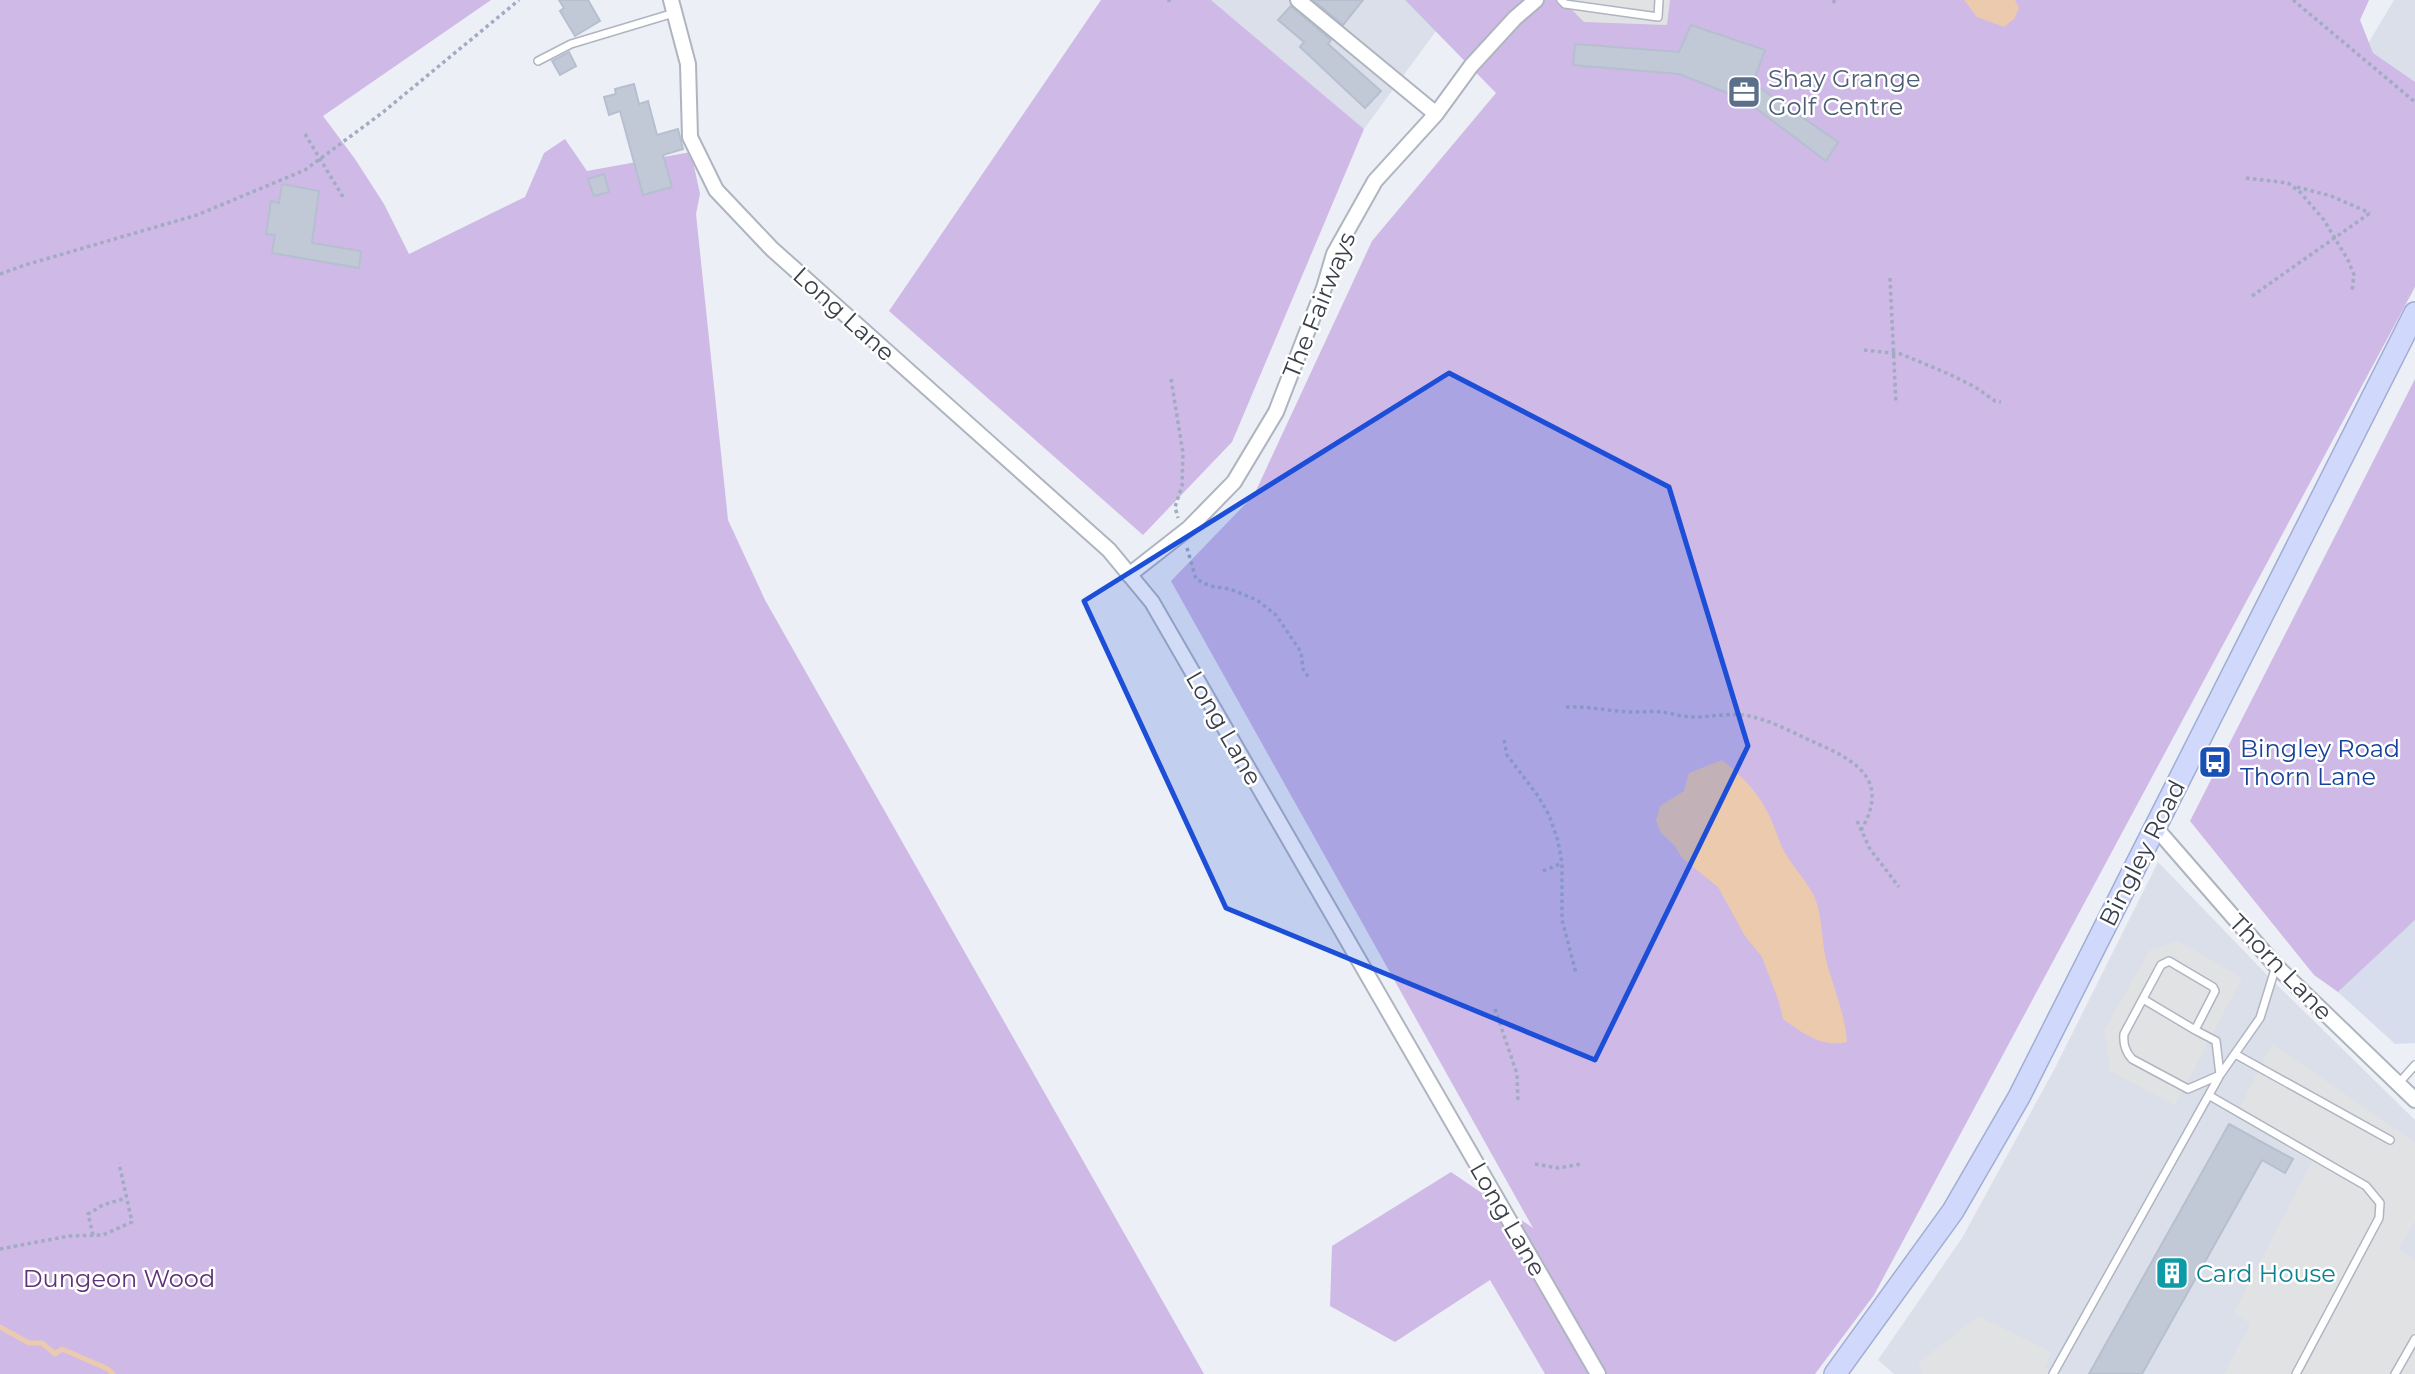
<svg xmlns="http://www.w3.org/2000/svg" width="2415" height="1374" font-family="Montserrat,sans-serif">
<rect width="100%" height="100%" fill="#eceff5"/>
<!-- residential -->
<path fill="#dbdfe9" d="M1211,0H1405L1436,31L1364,129Z
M2394,0H2415V96L2363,52Z
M2158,862L2272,980L2415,1120V1374H1894L1878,1360L1962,1238L2055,1068Z"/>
<!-- education -->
<path fill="#d7dded" d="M2415,920V1043L2395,1044L2338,992Z"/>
<!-- green -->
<path fill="#cfb9e6" d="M0,0H491L323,116L355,159L384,204L409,254L525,197L544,153L565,139L587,171L691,152L700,194L696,214L728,520L765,600L1204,1374H0Z
M1101,0H1211L1364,129L1232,442L1143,535L889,311Z
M1405,0H2369L2360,20L2373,53L2415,82V287L1874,1295L1815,1374H1545L1490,1280L1395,1342L1330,1306L1332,1246L1451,1172L1533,1228L1171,581L1254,495L1372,241L1496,93Z
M2415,379V920L2338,992L2314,975L2190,821Z"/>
<!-- parking -->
<path fill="#e0e2e4" d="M1562,0H1670L1667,25L1584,22Z
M2178,941L2242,978L2175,1105L2110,1071L2104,1030L2150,950Z
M2272,1044L2415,1142V1221L2399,1248L2415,1261V1374H2224L2250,1324L2234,1313L2315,1155L2239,1109Z
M1978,1316L2051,1352L2045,1368L2054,1374H1923L1918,1363Z"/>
<!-- water -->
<path fill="#eccaae" d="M1964,0H2015L2019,8L2014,19L2004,27L1977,17Z
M1722,760C1742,776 1759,793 1770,817C1776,830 1779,843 1787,856C1795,869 1807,882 1814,896C1823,915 1821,939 1826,959C1833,988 1845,1013 1847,1042C1821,1048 1803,1033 1783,1019L1779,1002L1762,957L1745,936L1718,887L1682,858L1675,846L1661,833L1656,821L1660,806L1684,791L1689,773Z"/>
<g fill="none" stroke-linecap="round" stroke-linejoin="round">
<!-- stream -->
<path stroke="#eccaae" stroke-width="5" d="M0,1327L29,1343H42L55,1354L62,1349L108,1369L113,1374"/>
</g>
<!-- building -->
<path fill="#c2c9d6" stroke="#b6bfd0" stroke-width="2" d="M559,0H588L600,21L575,36L560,11L564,8Z
M1313,0H1363L1343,25Z
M1291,6L1331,40L1328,44L1381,91L1365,108L1300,47L1304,42L1278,20Z
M1691,25L1765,50L1753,83L1838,142L1826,161L1745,100L1679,74L1573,65L1575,44L1679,52Z
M569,52L576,66L560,75L552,61Z
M634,84L639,104L648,101L657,135L678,129L683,149L663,155L672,187L643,195L620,111L609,115L604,97L616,94L615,89Z
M604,174L609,192L594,196L588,179Z
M282,184L319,191L312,243L361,251L359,268L272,253L275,235L266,234L271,201L279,203Z
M2229,1124L2293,1159L2285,1173L2262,1160L2142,1374H2089Z"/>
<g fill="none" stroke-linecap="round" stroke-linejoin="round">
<defs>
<path id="lane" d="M1561,0L1565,4L1658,17L1659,0
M538,61L571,44L674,13
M2169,961L2213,987L2215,991L2195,1030L2216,1041L2220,1075L2188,1089L2132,1059C2125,1051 2123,1044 2124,1034L2161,965Z
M2143,999L2195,1030
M2235,1054L2390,1140
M2398,1084L2415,1065
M2210,1096L2366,1186L2380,1203L2379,1218L2296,1374
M2053,1374L2220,1075L2260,1018L2276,966
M2395,1374L2415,1339"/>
<path id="street" d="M671,0L688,64L690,137L716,190L772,249L1109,550L1152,602L1598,1374
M1298,0L1436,114
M1129,575L1189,528L1234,482L1276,412L1324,288L1334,254L1375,181L1436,114L1471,66L1515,18L1536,0
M2155,827L2276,966L2415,1100"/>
<path id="secondary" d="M1835,1374L1953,1211L2019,1097L2415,313"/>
</defs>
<!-- lane casing -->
<use href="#lane" stroke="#afb5c0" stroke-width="10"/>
<!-- street casing -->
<use href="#street" stroke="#afb5c0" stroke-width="18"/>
<!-- secondary casing -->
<use href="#secondary" stroke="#a1add4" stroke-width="24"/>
<!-- path -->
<path stroke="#a1abc1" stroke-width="3.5" stroke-dasharray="3.5 3.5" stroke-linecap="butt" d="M1169,0V2
M2293,0L2415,102
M1833,3L1835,0
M305,134L343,197
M2246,178L2288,183L2300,192L2324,220L2348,260L2354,275L2352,291
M2297,187L2331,196L2370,213
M0,274L25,265L197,215L305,170L382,113L519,0
M1890,278L1896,404
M2252,296L2370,213
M1864,350L1901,354L1949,374L1975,387L1995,401L2001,402
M1171,379L1183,453L1182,486L1175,507L1178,518
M1187,548L1196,579L1210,586L1230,589L1257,600L1276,615L1301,652L1303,669L1309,678
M1566,707C1588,706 1608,711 1630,712C1641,712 1652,711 1662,712C1671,713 1680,716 1689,717C1709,718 1733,711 1753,717C1771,721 1790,731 1807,739C1850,758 1893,776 1861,830
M1504,740L1507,755L1538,796L1549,815L1558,841L1562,863V920L1576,973
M1857,821L1870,849L1899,887
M1543,871L1562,863
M1495,1009L1517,1074L1518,1103
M1535,1164L1558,1168L1581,1164
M93,1235L88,1214L103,1205L126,1198
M0,1249L69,1236L103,1235L132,1222L119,1163"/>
<!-- lane -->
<use href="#lane" stroke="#fff" stroke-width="7"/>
<!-- street -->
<use href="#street" stroke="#fff" stroke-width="14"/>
<!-- secondary -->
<use href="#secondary" stroke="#d0d9fb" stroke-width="21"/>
</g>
<!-- marked area -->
<path fill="#1d4ed8" fill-opacity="0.2" stroke="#1d4ed8" stroke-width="5" stroke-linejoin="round" d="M1449,373L1669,487L1748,746L1595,1060L1226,908L1084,601Z"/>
<!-- icons -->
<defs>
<symbol id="office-square" viewBox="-11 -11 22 22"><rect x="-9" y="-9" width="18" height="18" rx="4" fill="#5c6f8a" stroke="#fff"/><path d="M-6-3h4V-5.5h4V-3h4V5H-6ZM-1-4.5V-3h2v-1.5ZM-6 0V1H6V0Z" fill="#fff"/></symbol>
<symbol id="bus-square" viewBox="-11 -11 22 22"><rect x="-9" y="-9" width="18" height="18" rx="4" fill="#1a4fb4" stroke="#fff"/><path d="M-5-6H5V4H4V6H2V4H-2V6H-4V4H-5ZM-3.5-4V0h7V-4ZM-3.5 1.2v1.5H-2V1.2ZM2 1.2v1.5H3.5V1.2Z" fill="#fff"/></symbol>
<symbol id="building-square" viewBox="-11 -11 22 22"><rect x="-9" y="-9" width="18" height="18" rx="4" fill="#0f9aa8" stroke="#fff"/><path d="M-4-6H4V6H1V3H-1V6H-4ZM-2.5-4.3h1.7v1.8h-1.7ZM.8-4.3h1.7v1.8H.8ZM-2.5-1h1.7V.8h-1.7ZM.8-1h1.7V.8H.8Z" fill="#fff"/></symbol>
</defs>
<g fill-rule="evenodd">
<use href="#office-square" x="1725" y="73" width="38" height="38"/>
<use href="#bus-square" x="2196" y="743" width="38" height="38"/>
<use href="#building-square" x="2153" y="1254" width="38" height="38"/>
</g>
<g text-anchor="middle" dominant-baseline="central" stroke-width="5" stroke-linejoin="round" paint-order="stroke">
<!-- service labels -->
<g font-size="24" fill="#4e5e75" stroke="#fff" text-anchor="start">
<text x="1768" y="78">Shay Grange<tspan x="1768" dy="28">Golf Centre</tspan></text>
</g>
<!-- street labels -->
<g font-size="24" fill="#3a3f49" stroke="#fff">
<text transform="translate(1319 305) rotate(-68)">The Fairways</text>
<text transform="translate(844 314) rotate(42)">Long Lane</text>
<text transform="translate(1224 728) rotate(60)">Long Lane</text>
<text transform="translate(2142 853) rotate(-63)">Bingley Road</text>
<text transform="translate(2281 967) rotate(46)">Thorn Lane</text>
<text transform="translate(1508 1219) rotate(60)">Long Lane</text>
</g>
<!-- transit labels -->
<g font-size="24" fill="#164399" stroke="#fff" text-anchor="start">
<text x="2240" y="748">Bingley Road<tspan x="2240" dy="28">Thorn Lane</tspan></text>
</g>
<!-- culture labels -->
<g font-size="24" fill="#0d838f" stroke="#fff" text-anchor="start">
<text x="2196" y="1273">Card House</text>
</g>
<!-- park labels -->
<g font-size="24" fill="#603078" stroke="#fff">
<text x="119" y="1278">Dungeon Wood</text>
</g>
</g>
</svg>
